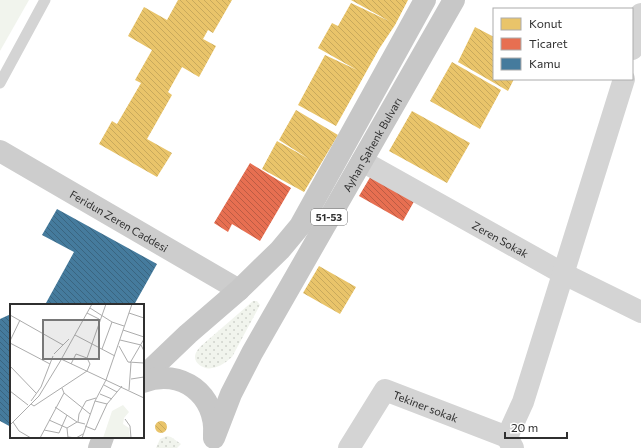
<svg xmlns="http://www.w3.org/2000/svg" width="641" height="448" font-family="Commissioner,sans-serif">
<defs>
<pattern id="grass-dots" width="8" height="8" patternUnits="userSpaceOnUse"><rect width="8" height="8" fill="#f1f4ed"/><path d="M2 2h.1M6 6h.1" fill="none" stroke="#cfd2cc" stroke-width="1.8" stroke-linecap="round"/></pattern>
<pattern id="homes-back-hatch" width="6" height="6" patternUnits="userSpaceOnUse"><rect width="6" height="6" fill="#e9c46a"/><path d="M-1 5l2 2M0 0l6 6M5-1l2 2" fill="none" stroke="#c8a95c"/></pattern>
<pattern id="shops-back-hatch" width="6" height="6" patternUnits="userSpaceOnUse"><rect width="6" height="6" fill="#e76f51"/><path d="M-1 5l2 2M0 0l6 6M5-1l2 2" fill="none" stroke="#bc5c44"/></pattern>
<pattern id="public-back-hatch" width="6" height="6" patternUnits="userSpaceOnUse"><rect width="6" height="6" fill="#457b9d"/><path d="M-1 5l2 2M0 0l6 6M5-1l2 2" fill="none" stroke="#3a6580"/></pattern>
</defs>
<rect width="100%" height="100%" fill="#fff"/>
<!-- grass -->
<path fill="url(#grass-dots)" d="M253,301H257L260,305L232,357C226,362 220,367 212,368C206,370 195,365 195,357C195,353 198,349 201,346Z
M167,436L171,437L181,444L177,448H156L160,439Z"/>
<!-- pitch -->
<path fill="#f1f4ed" d="M0,0H29L0,51Z"/>
<!-- homes -->
<path fill="url(#homes-back-hatch)" d="M178,0H232L213,33L208,30L203,39L216,46L199,77L182,67L168,92L172,95L147,139L172,153L157,177L99,144L112,121L117,124L141,83L135,80L152,50L128,36L144,7L167,20Z
M351,0H408L395,25L379,49L336,126L298,105L325,55L357,70L318,48L332,23L338,26L351,3L389,21Z
M475,27L494,37V79H514L508,91L458,62Z
M452,62L501,90L480,129L430,101Z
M296,110L338,135L304,192L262,169L277,141L309,159L279,140Z
M412,111L470,143L447,183L389,151Z
M319,266L356,287L340,314L303,293Z
M155 427a6 6 0 1 1 12 0a6 6 0 1 1-12 0Z"/>
<!-- shops -->
<path fill="url(#shops-back-hatch)" d="M250,163L291,188L260,241L232,224L228,232L214,223Z
M372,174L416,198L403,221L359,196Z"/>
<!-- public -->
<path fill="url(#public-back-hatch)" d="M57,209L157,264L134,305H50L46,303L74,252L42,235Z
M11,314V427L0,421V319Z"/>
<g fill="none" stroke-linecap="round" stroke-linejoin="round">
<!-- lane -->
<path stroke="#d4d4d4" stroke-width="11" d="M0,83L45,0"/>
<!-- street -->
<g stroke="#d4d4d4" stroke-width="22">
<path d="M632,49L641,14"/>
<path id="s1" d="M362,161L562,273L641,312"/>
<path id="s2" d="M349,448L385,390L507,437"/>
<path d="M513,448L507,437L523,402L624,79"/>
</g>
<!-- secondary -->
<path stroke="#cdcdcd" stroke-width="22" id="s3" d="M0,151L239,290"/>
<!-- primary -->
<g stroke="#c7c7c7" stroke-width="22">
<path d="M143,377L188,334L239,290L280,250L300,226L425,0"/>
<path d="M143,382C181,367 217,395 214,435"/>
<path id="s4" d="M214,438L231,394L252,353L454,0"/>
<path d="M99,448L103,437"/>
</g>
</g>
<g text-anchor="middle" dominant-baseline="central" stroke-width="4" stroke-linejoin="round" paint-order="stroke">
<!-- shield labels -->
<rect fill="#fff" stroke="#6d6d6d" stroke-width="1" x="311" y="209" width="36" height="16" rx="3"/>
<g font-size="10" font-weight="bold" fill="#2f2f2f">
<text x="329" y="217">51-53</text>
</g>
<!-- street labels -->
<g font-size="11" fill="#2f2f2f" stroke="#fff">
<text stroke="none"><textPath href="#s4" startOffset="334">Ayhan Şahenk Bulvarı</textPath></text>
<text stroke="none"><textPath href="#s3" startOffset="138">Feridun Zeren Caddesi</textPath></text>
<text stroke="none"><textPath href="#s1" startOffset="159">Zeren Sokak</textPath></text>
<text stroke="none"><textPath href="#s2" startOffset="112">Tekiner sokak</textPath></text>
</g>
</g>
<!-- overview -->
<g transform="translate(10 304)">
<rect width="134" height="134" fill="#fff"/>
<path d="M113,101L119,108L114,114L113,120L119,124L120,134H93L102,107Z" fill="#f1f4ed"/>
<path fill="none" stroke="#acacac" stroke-width="1" d="M80,4L102,18L114,22M77,9L89,15M119,9L134,14M0,11L53,41M113,26L134,33M65,31L105,52M110,36L131,41L134,47M0,37L10,16M0,39L40,60M109,42L118,58L134,59M92,45L102,18M44,50L59,35M52,54L82,0M51,55L134,94M120,59L134,35M61,60L66,50L77,54M0,62L26,89M121,75L134,73M94,81L107,88M52,84L54,89L80,110M119,86L121,59M0,87L18,101M90,90L102,95M21,97L31,83L43,52M85,97L97,100M21,100L24,102L77,67L80,60L77,54L96,0M45,103L67,118L75,120M115,115L120,122L121,134M39,116L57,124M3,118L9,127L21,134M68,118L69,110L76,97L86,94M0,121L29,92L51,56M75,122L85,126L97,100L112,82M34,126L49,129L57,111M58,133L66,134L73,130M30,134L54,89M58,134L57,124L67,118M72,134L85,97L96,76L122,0"/>
<path fill="#787878" fill-opacity="0.15" stroke="#787878" stroke-width="2" d="M33,16H89V55H33Z"/>
<rect width="134" height="134" fill="none" stroke="#2f2f2f" stroke-width="2"/>
</g>
<!-- legend -->
<rect x="493" y="8" width="140" height="72" fill="#ffffff" stroke="#acacac"/>
<rect x="501" y="18" width="20" height="12" fill="#e9c46a" stroke="#acacac"/>
<text x="529" y="28" font-size="12" fill="#2f2f2f">Konut</text>
<rect x="501" y="38" width="20" height="12" fill="#e76f51" stroke="#acacac"/>
<text x="529" y="48" font-size="12" fill="#2f2f2f">Ticaret</text>
<rect x="501" y="58" width="20" height="12" fill="#457b9d" stroke="#acacac"/>
<text x="529" y="68" font-size="12" fill="#2f2f2f">Kamu</text>
<!-- scale -->
<path d="M505 432v6h62v-6" fill="none" stroke="#2f2f2f" stroke-width="2"/>
<text x="511" y="432" font-size="12" fill="#2f2f2f" stroke="#ffffff" stroke-width="3" paint-order="stroke">20 m</text>
</svg>
